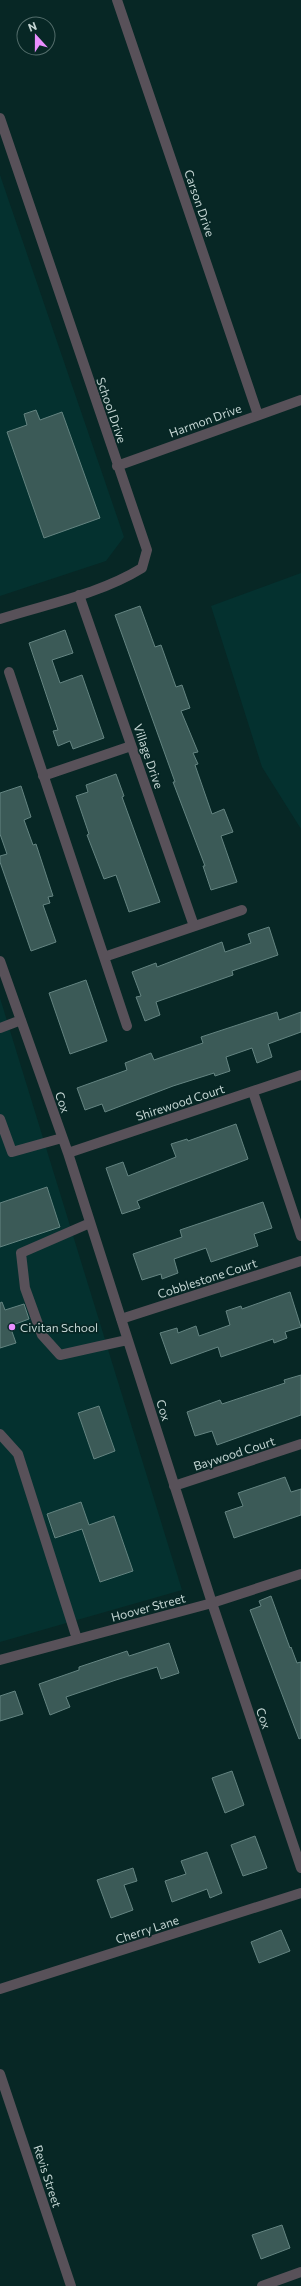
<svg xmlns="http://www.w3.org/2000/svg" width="301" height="2286" font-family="Commissioner,sans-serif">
<rect width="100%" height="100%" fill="#072725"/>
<!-- built -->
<path fill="#04312f" d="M0,175L124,537L106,561L0,596Z
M301,573V829L262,767L211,606Z
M0,998L182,1590L0,1642Z"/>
<!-- building -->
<path fill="#3b5a57" stroke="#648481" d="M36,410L40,420L62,412L100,518L44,538L7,432L27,425L24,414Z
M140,606L155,647L161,645L176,687L182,685L190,708L181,711L198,752L193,753L198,764L195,765L212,814L224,809L233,832L221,836L237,882L211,890L203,866H205L173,782H175L115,615Z
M65,630L73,653L52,660L60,683L82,675L104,738L73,749L70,741L58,746L53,731L58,730L29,643Z
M116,774L124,796L122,797L160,902L129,912L116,875L104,879L87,835L89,834L76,796L88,792L86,785Z
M21,786L31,817L24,820L33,845L36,844L53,896L48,897L50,903L43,905L56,942L31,951L0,862V856L7,854L0,834V793Z
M269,927L278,955L232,971L233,975L156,1002L160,1015L145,1021L136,997L141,996L132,972L156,963L157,967L222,942L225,952L251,943L248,934Z
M86,980L107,1041L70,1054L49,993Z
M277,1012L279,1020L301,1012V1032L268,1044L272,1057L257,1063L252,1048L226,1057L230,1071L215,1076L214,1073L173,1086L105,1112L102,1104L85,1110L77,1088L127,1070L125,1063L151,1053L154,1060L203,1043L201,1037Z
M236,1124L248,1159L137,1201L140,1208L122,1214L106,1168L123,1162L128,1176L176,1157L171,1144L187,1139L188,1141Z
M47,1187L60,1227L0,1247V1203Z
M263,1202L272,1228L254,1234L258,1246L211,1262L206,1248L174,1259L178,1273L162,1279L161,1274L142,1280L133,1254L182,1237L180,1230Z
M290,1292L301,1327L285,1332L287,1338L274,1343L273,1339L221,1357L218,1347L171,1364L160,1333L177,1328L178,1333L196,1326L199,1336L230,1325L226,1311L241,1306L242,1309Z
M2,1302L5,1310L24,1304L29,1319L10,1326L16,1343L0,1348V1303Z
M301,1375V1415L217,1445L212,1431L195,1436L187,1412L220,1400L222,1404L285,1383L284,1380Z
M99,1406L115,1451L94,1459L78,1413Z
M285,1477L291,1492L301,1489V1515L234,1538L225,1512L243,1506L238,1493Z
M81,1502L89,1525L114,1516L133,1571L100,1582L82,1529L55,1538L47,1514Z
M271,1596L290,1648L291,1647L297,1663L301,1662V1738L299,1739L250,1610L261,1606L259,1601Z
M169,1643L179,1673L161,1679L157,1667L116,1680L66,1697L70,1707L50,1715L39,1684L79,1670V1667L127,1651L129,1656Z
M15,1691L23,1714L0,1721V1696Z
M232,1771L244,1805L225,1813L212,1778Z
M255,1836L267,1868L243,1876L231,1845Z
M207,1852L222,1893L210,1898L207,1889L172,1902L165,1881L186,1874L181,1861Z
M133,1868L137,1881L124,1885L133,1910L111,1918L97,1880Z
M281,1930L290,1951L259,1963L251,1942Z
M282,2225L290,2248L261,2259L252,2235Z"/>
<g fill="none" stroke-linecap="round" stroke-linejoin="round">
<!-- minor -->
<path stroke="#585159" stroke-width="10" d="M117,0L258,415
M0,118L147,550L142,568C100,594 47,604 0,619
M117,466L301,400
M79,595L194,926
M9,672L127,1026
M43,776L131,746
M104,957L242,910
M0,961L68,1153L212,1603L301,1868
M0,1028L21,1020
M253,1092L301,1236
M0,1119L12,1152L62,1138
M68,1153L301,1075
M90,1223L21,1253L25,1288L42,1335L60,1355L127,1340
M121,1319L301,1261
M0,1434L18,1454L77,1639
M174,1486L301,1444
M0,1660L212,1603L301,1574
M0,1989L301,1893
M0,2074L71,2286
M262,2286L301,2272"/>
</g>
<!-- markers -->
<circle fill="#e98efe" stroke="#072725" stroke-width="1.5" cx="12" cy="1327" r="4"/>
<g text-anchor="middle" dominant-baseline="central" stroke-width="3.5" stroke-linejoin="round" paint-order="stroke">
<!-- street labels -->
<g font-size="12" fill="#c5d6d4" stroke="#072725">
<text transform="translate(200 203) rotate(71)">Carson Drive</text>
<text transform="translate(112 410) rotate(71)">School Drive</text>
<text transform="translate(205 420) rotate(-20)">Harmon Drive</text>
<text transform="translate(149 756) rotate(71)">Village Drive</text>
<text transform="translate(63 1102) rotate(71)">Cox</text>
<text transform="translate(180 1102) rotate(-18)">Shirewood Court</text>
<text transform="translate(207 1278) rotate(-18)">Cobblestone Court</text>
<text transform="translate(164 1410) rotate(72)">Cox</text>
<text transform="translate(234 1453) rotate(-18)">Baywood Court</text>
<text transform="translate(148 1607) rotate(-15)">Hoover Street</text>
<text transform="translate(264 1718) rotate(71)">Cox</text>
<text transform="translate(147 1929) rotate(-18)">Cherry Lane</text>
<text transform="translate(48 2176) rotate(72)">Revis Street</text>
</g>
<!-- poi labels -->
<g font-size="12" fill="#c5d6d4" stroke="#072725" text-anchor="start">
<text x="20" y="1327">Civitan School</text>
</g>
</g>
<!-- north arrow -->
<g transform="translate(36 36) rotate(339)"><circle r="19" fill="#072725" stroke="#536d6b"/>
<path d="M0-3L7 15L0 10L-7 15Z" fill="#e98efe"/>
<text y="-6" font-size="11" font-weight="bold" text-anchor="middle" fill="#c5d6d4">N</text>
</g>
</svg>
